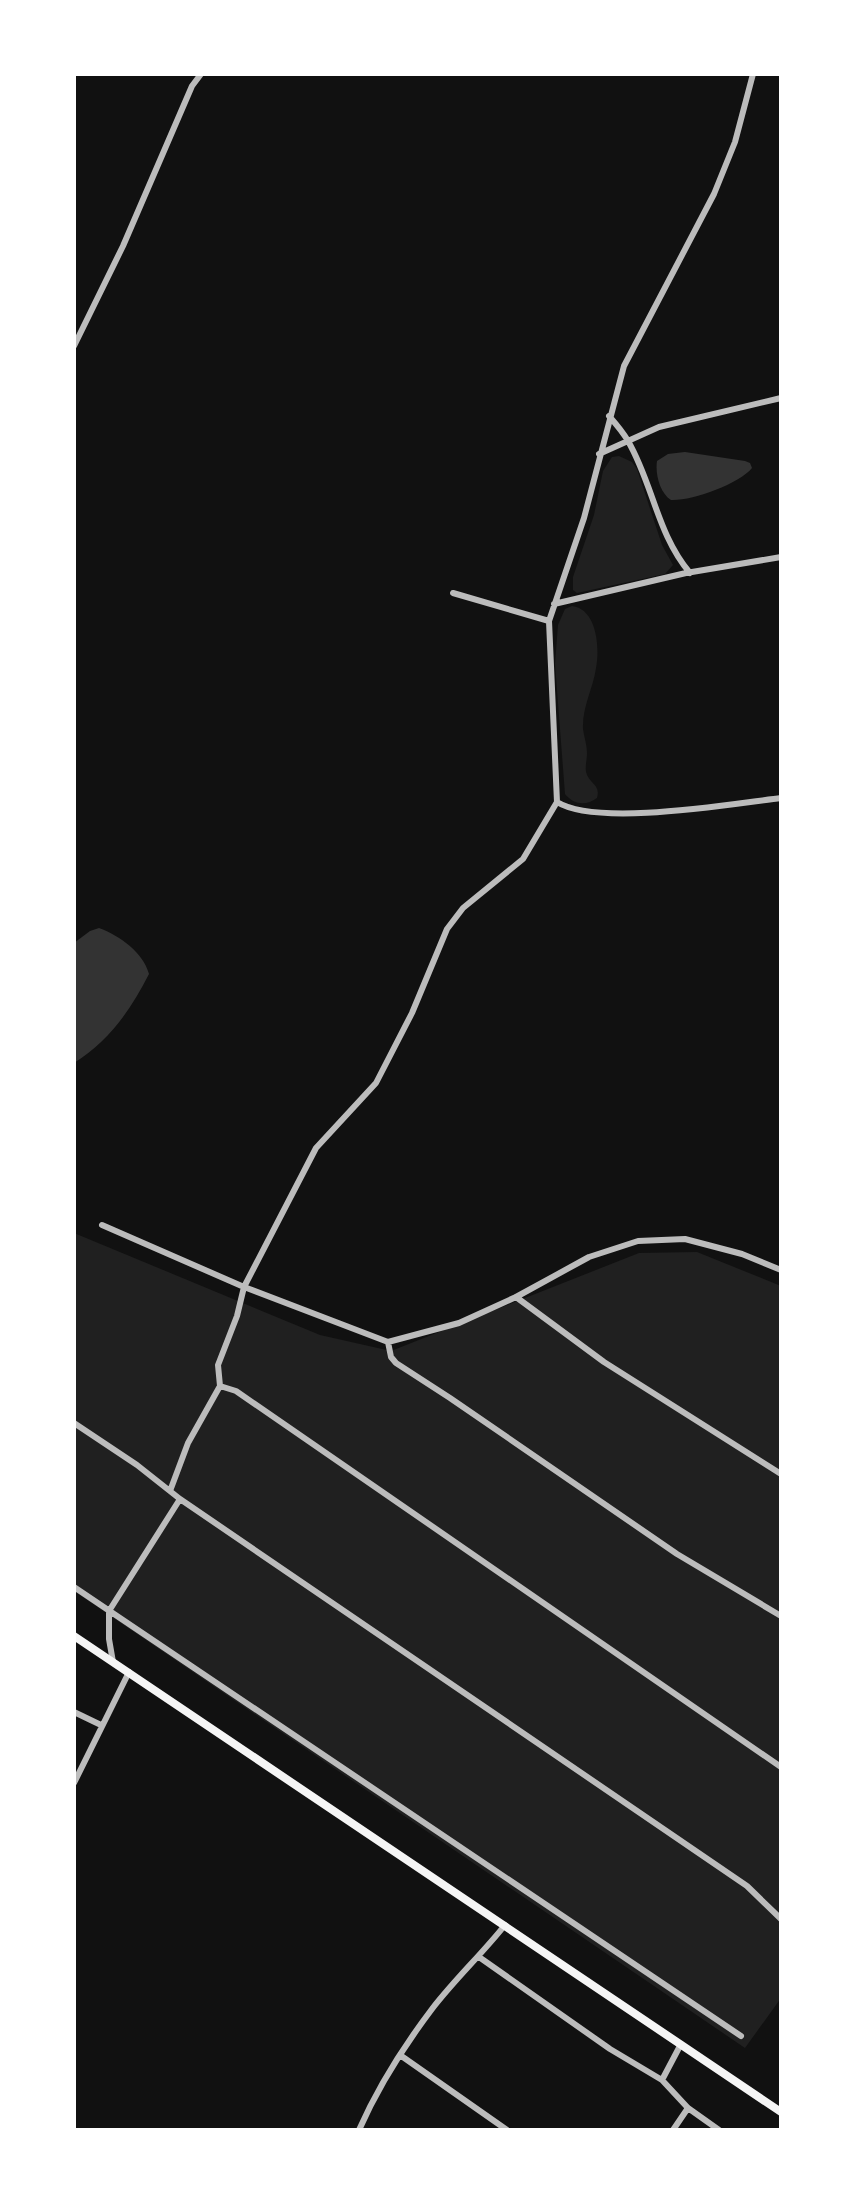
<svg xmlns="http://www.w3.org/2000/svg" width="855" height="2204" font-family="'Fira Sans',sans-serif">
<rect width="100%" height="100%" fill="#111"/>
<!-- green -->
<path fill="#202020" d="M619,456L632,462L637,469L662,545L673,565L665,574L577,593L573,590V577L594,515L603,471L612,457Z
M572,606C597,609 600,648 596,668C593,689 582,707 583,729C584,737 587,745 587,753C587,759 585,766 586,772C589,784 601,784 597,798C586,806 574,805 565,794L555,664L558,625L565,609Z
M74,1233L320,1335L391,1351L639,1253L697,1252L781,1286V1998L745,2048L74,1591Z"/>
<!-- water -->
<path fill="#333" d="M685,452L745,461L750,463L752,468C739,484 692,501 671,500C660,493 655,474 657,461L668,454Z
M99,928C120,936 143,952 149,974C130,1011 109,1041 74,1063V943L90,931Z"/>
<g fill="none" stroke-linecap="round" stroke-linejoin="round">
<!-- minor -->
<path stroke="#bcbcbc" stroke-width="6" d="M74,346L123,246L192,86L201,74
M609,416C616,424 623,432 628,441C653,484 657,534 690,573
M599,454L659,427L781,398
M453,593L549,621
M554,604L686,573L781,557
M557,802C597,827 731,804 781,798
M102,1225L244,1287L388,1342L459,1323L516,1297L589,1257L638,1241L685,1239L742,1254L781,1270
M516,1297L604,1362L781,1474
M388,1342L391,1357L396,1363L450,1398L677,1554L781,1616
M220,1386L236,1391L781,1767
M74,1423L137,1465L180,1499L747,1886L781,1919
M170,1491L188,1443L220,1386L218,1365L237,1316L244,1287L316,1148L376,1083L412,1013L447,929L463,908L523,859L557,802L549,621L584,518L624,366L714,194L735,142L753,74
M74,1587L741,2036
M113,1662L109,1639V1611L180,1499
M74,1712L101,1725
M74,1783L129,1672
M479,1957L610,2049L662,2080L688,2108L719,2130
M400,2055L507,2130
M662,2080L681,2044
M359,2130C378,2087 404,2046 432,2009C455,1979 482,1954 505,1925
M673,2130L688,2108"/>
<!-- secondary -->
<path stroke="#f5f5f5" stroke-width="8" d="M74,1636L781,2112"/>
</g>
<!-- border -->
<rect width="855" height="2204" fill="none" stroke="#ffffff" stroke-width="152"/>
</svg>
